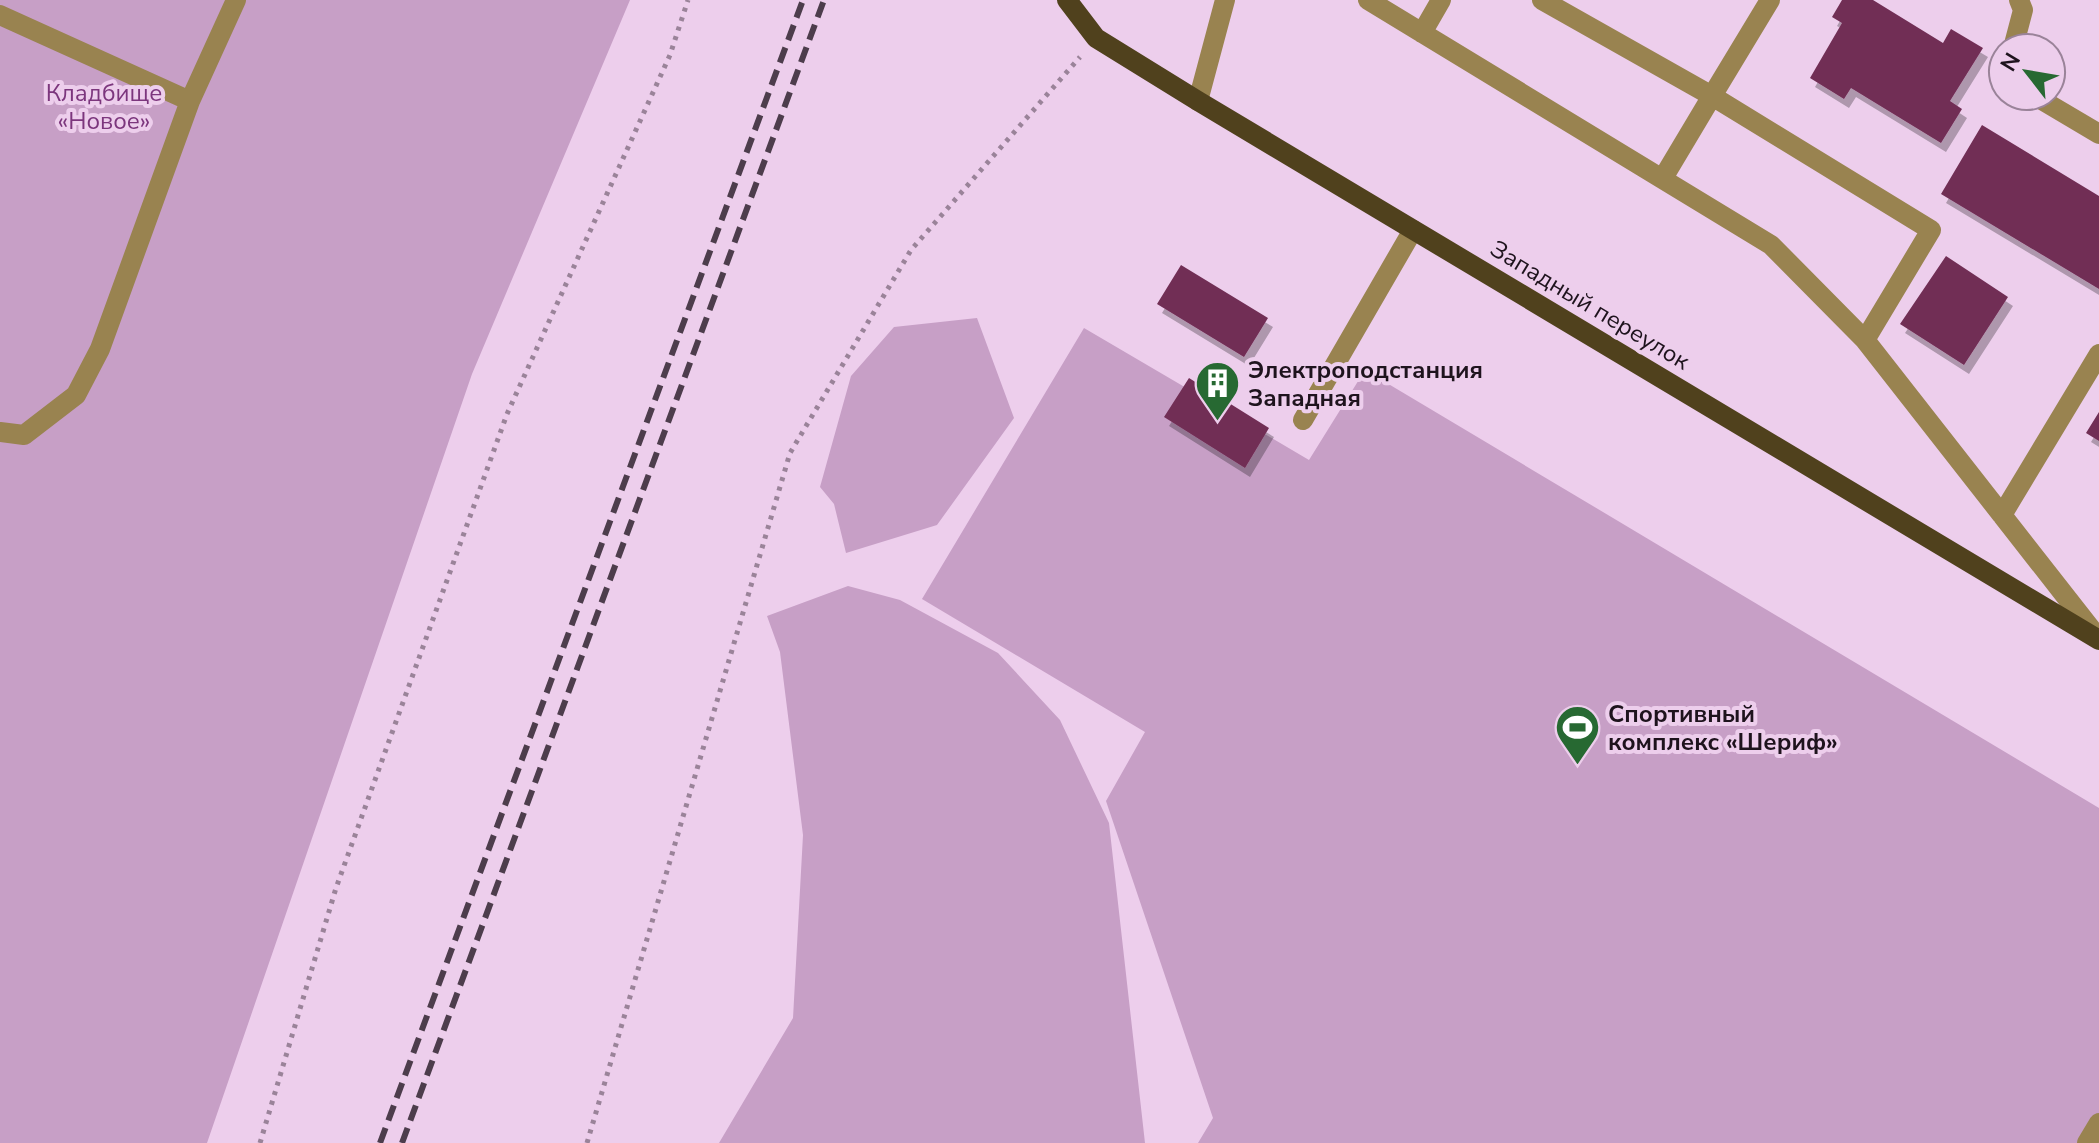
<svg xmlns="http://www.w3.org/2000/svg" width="2099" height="1143" font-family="'Nunito Sans',sans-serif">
<defs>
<filter id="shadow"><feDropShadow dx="5" dy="9" stdDeviation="0" flood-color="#0004"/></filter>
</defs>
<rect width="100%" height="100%" fill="#edceec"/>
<!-- green -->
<path fill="#c79fc6" d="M0,0H630L472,374L207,1143H0Z
M977,318L1014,418L937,525L846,553L834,504L820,487L851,376L894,327Z
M1084,328L1309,460L1365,370L2099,808V1143H1198L1213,1118L1106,801L1145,732L922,599Z
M848,586L900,600L998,653L1060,720L1109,823L1145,1143H719L793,1018L803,835L780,652L767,616Z"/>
<!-- building -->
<path fill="#712f55" filter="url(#shadow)" d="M1842,0H1873L1943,43L1951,29L1983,48L1950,101L1962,109L1941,143L1851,88L1844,99L1810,78L1842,23L1832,17Z
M1982,125L2099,196V289L1941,194Z
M1946,256L2008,297L1964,365L1900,324Z
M1181,265L1268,318L1244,357L1157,304Z
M1189,378L1269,428L1245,468L1164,417Z
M2099,412V441L2086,433Z"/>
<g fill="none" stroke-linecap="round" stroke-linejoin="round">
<!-- path -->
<path stroke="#9a8399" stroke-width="5" stroke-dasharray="4 6" stroke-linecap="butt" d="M260,1143L336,888L507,414L670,55L688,0
M587,1143L790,453L911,250L1080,57"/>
<!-- minor -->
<path stroke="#998350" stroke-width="20" d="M1368,0L1771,245L1865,340L2099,639
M1542,0L1712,96L1663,178
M1770,0L1712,96L1931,230L1865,340
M0,15L190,101
M1422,33L1441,0
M2013,48L2023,10L2019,0
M2035,96L2099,134
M1198,101L1225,0
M1303,420L1413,230
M0,432L24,435L76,395L100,349L190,101L236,0
M2002,515L2099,354
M2087,1143L2099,1123"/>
<!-- major -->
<path stroke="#50411d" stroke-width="20" d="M1067,0L1096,38L1198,101L2099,640"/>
<!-- rail -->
<path stroke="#4d3d4c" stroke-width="6" stroke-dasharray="16 8" stroke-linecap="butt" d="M380,1143L803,0
M402,1143L824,0"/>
</g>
<!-- icons -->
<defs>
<symbol id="building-pin" viewBox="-11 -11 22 30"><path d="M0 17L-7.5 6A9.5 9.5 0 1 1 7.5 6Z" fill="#276932" stroke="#edceec"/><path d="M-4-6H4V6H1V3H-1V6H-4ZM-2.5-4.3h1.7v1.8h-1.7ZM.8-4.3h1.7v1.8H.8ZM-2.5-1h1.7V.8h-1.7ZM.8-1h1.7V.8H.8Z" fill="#fff"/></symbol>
<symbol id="stadium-pin" viewBox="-11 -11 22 30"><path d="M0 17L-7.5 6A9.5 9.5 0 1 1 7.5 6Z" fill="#276932" stroke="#edceec"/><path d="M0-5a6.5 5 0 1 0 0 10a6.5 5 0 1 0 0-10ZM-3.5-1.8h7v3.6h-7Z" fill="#fff"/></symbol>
</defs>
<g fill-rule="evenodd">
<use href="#building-pin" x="1192" y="358" width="51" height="69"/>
<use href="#stadium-pin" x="1552" y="702" width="51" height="69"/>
</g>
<g text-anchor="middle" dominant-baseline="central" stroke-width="8" stroke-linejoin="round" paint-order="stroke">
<!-- park labels -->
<g font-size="24" fill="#7c367d" stroke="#edceec">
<text x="104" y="93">Кладбище<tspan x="104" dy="28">«Новое»</tspan></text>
</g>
<!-- street labels -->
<g font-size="24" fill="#1e131d" stroke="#edceec">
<text transform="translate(1590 305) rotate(31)">Западный переулок</text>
</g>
<!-- poi labels -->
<g font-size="24" font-weight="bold" fill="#1e131d" stroke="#edceec" text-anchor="start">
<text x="1248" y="370">Электроподстанция<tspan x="1248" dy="28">Западная</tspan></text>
<text x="1608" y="714">Спортивный<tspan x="1608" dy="28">комплекс «Шериф»</tspan></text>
</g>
</g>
<!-- north arrow -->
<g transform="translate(2027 72) rotate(301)"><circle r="38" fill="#edceec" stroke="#9a8399" stroke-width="2"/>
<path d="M0-6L14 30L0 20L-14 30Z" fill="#276932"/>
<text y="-12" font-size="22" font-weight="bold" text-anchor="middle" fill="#1e131d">N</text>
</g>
</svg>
